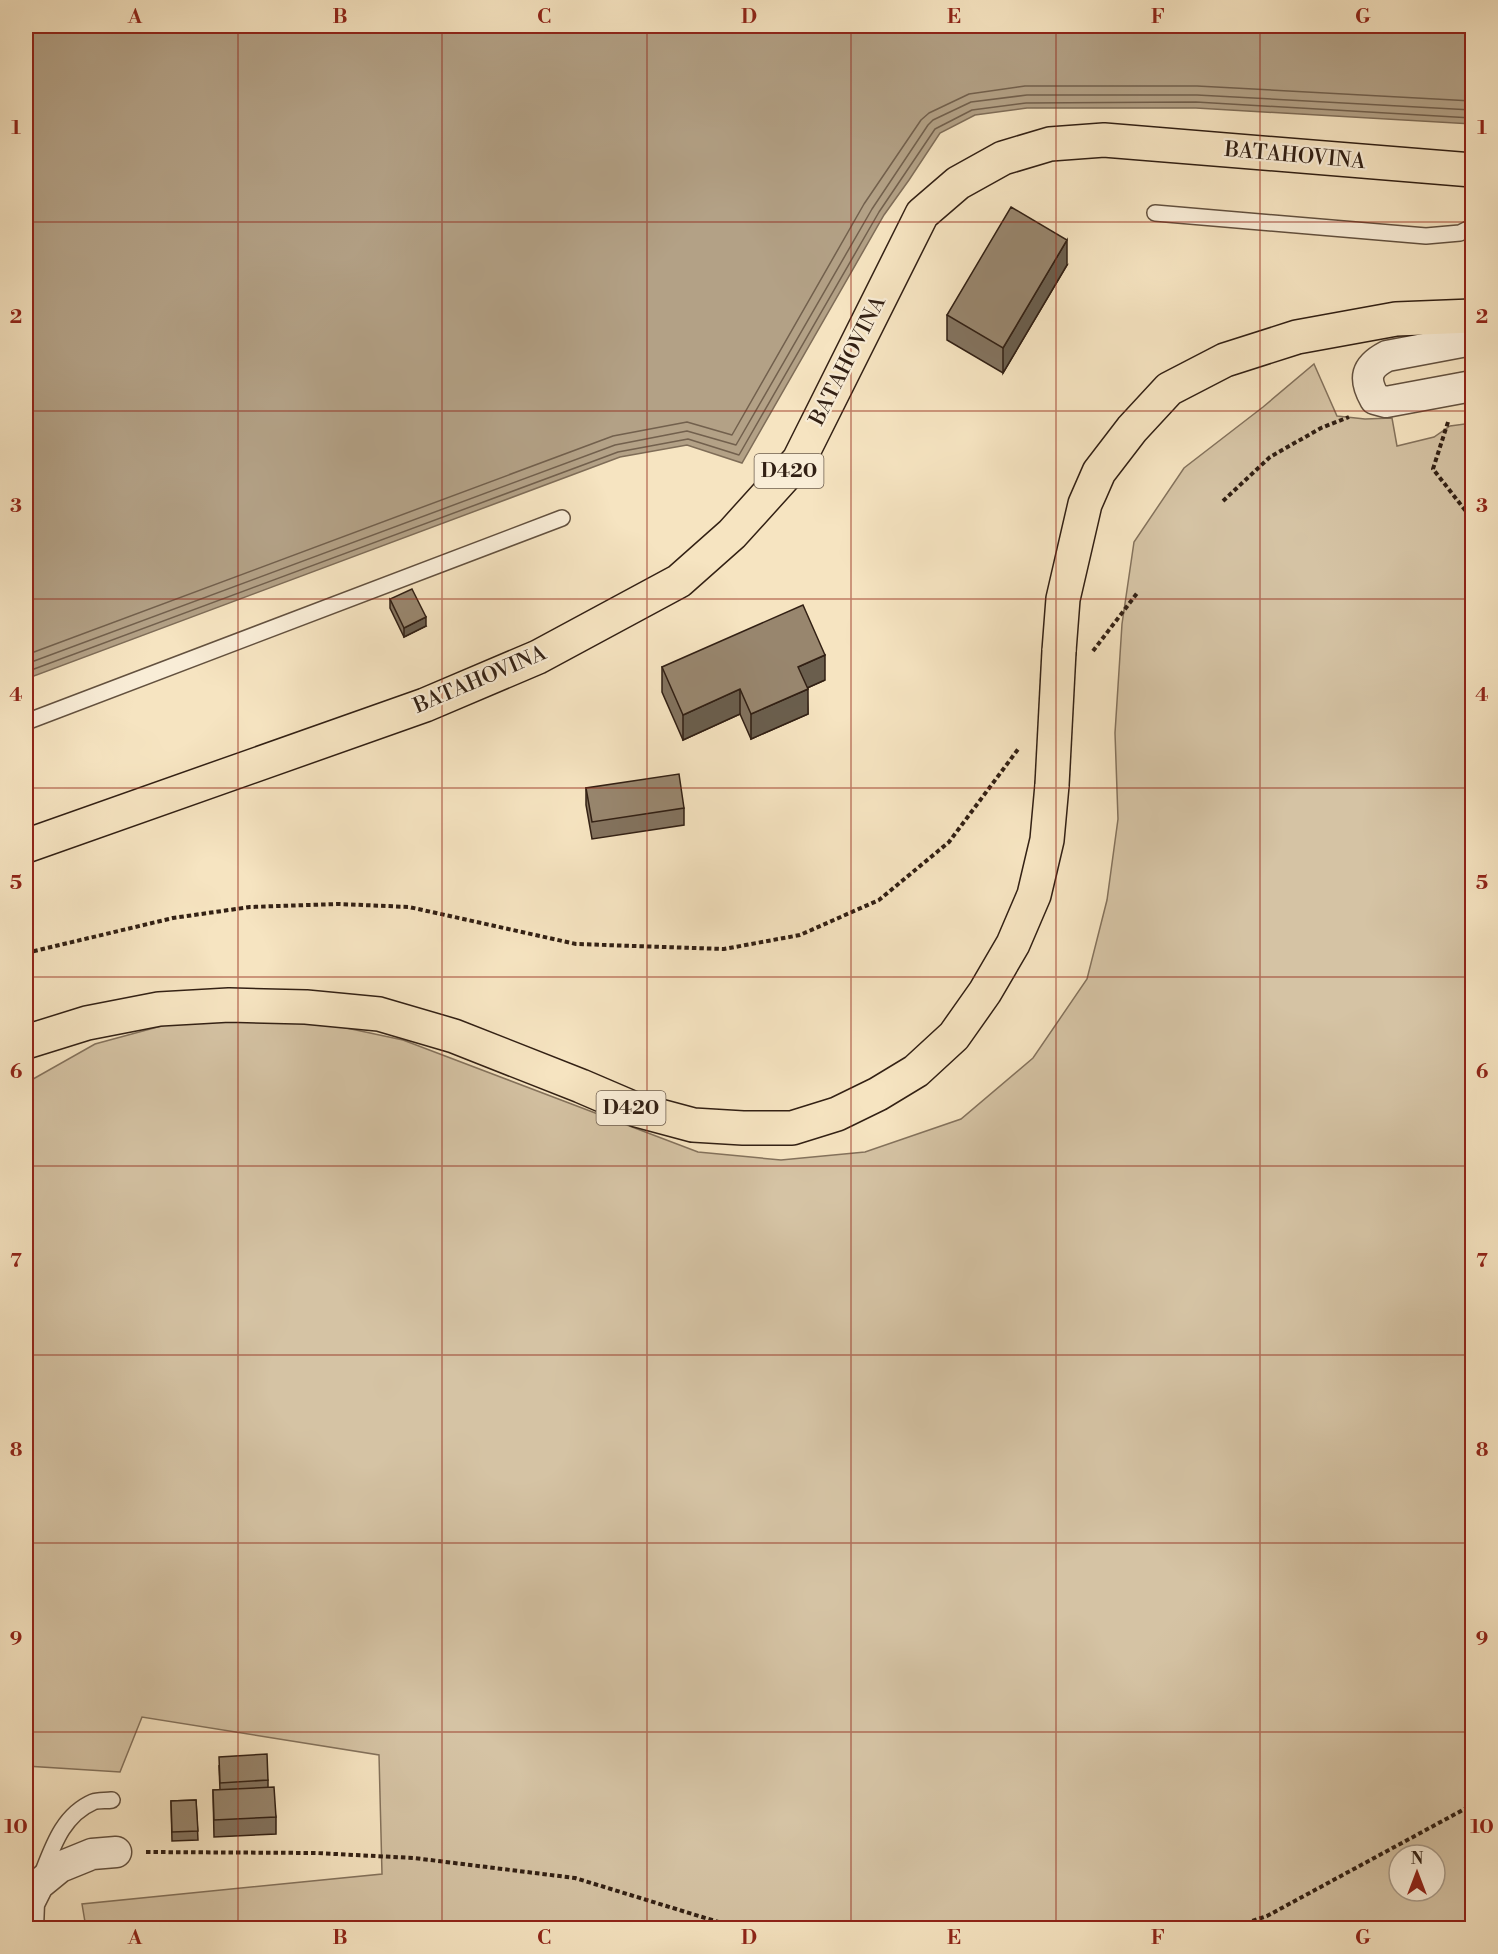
<svg xmlns="http://www.w3.org/2000/svg" width="1498" height="1954" font-family="'Libre Bodoni',serif">
<rect width="100%" height="100%" fill="#f6e4c1"/>
<filter id="stains"><feTurbulence type="fractalNoise" baseFrequency=".00333" numOctaves="4"/><feColorMatrix values="0 0 0 0 .2 0 0 0 0 .09 0 0 0 0 .02 0 0 0 .5 -.17"/></filter>
<radialGradient id="worn" r=".72"><stop offset=".6" stop-color="#630" stop-opacity="0"/><stop offset="1" stop-color="#630" stop-opacity=".3"/></radialGradient>
<!-- green -->
<path fill="#d5c3a4" stroke="#84725c" stroke-width="1.5" fill-rule="evenodd" d="M1314,364L1337,416L1365,419L1392,418L1397,446L1434,437L1450,426L1472,423V1928H86L82,1904L382,1874L379,1755L142,1717L120,1772L26,1766V1083L95,1044L187,1019L290,1016L403,1040L698,1152L781,1160L865,1152L961,1119L1033,1058L1087,979L1107,900L1118,819L1115,733L1122,624L1134,542L1184,468L1263,407ZM1399,1855H1435V1891H1399Z"/>
<!-- water -->
<path fill="#b3a186" stroke="#7f6d58" stroke-width="1.5" d="M26,26H1472V124L1196,108H1027L975,115L940,133L909,180L884,215L742,463L687,445L620,457L26,679Z"/>
<g fill="none" stroke-linecap="round" stroke-linejoin="round">
<!-- shore -->
<path stroke="#72604d" stroke-width="1.5" d="M26,655L613,436L687,422L732,435L864,204L921,120L929,113L969,94L1025,86H1197L1472,101
M26,664L615,445L687,431L736,445L872,209L928,125L933,120L971,102L1027,95H1197L1472,110
M26,672L618,452L688,439L739,455L879,212L935,129L972,110L1026,103L1196,102L1472,118"/>
<defs>
<path id="service" d="M1155,213L1426,236L1460,233L1472,227
M26,722L562,518
M42,1874C53,1846 63,1815 93,1802C98,1800 106,1801 112,1800"/>
<path id="minor" d="M1472,340L1387,356C1366,367 1363,378 1375,399L1386,402L1472,386
M28,1928L29,1903L38,1885L60,1867L92,1854L116,1852"/>
<path id="primary" d="M1059,651L1063,599L1085,504L1099,472L1132,429L1169,389L1225,360L1297,337L1396,319L1472,316
M26,846L425,705L538,657L679,581L732,534L799,460L922,214L958,183L1003,158L1050,144L1104,140L1472,170
M26,1042L87,1023L159,1009L229,1005L306,1007L379,1014L454,1036L581,1086L637,1110L693,1125L743,1128H792L837,1114L878,1094L916,1071L954,1036L985,992L1013,944L1034,895L1047,840L1052,785"/>
</defs>
<!-- service casing -->
<use href="#service" stroke="#63513f" stroke-width="18"/>
<!-- minor casing -->
<use href="#minor" stroke="#63513f" stroke-width="33"/>
<!-- primary casing -->
<use href="#primary" stroke="#322014" stroke-width="36"/>
<!-- path -->
<path stroke="#322014" stroke-width="4" stroke-dasharray="4.5 3" stroke-linecap="butt" d="M1448,422L1433,469L1472,519
M1223,501L1270,457L1321,428L1349,417
M1093,651L1138,592
M26,953L173,918L250,907L339,904L409,907L576,944L724,949L800,935L879,900L949,842L1019,748
M146,1852L316,1853L414,1858L575,1878L738,1928
M1231,1928L1267,1916L1472,1805"/>
<!-- service -->
<use href="#service" stroke="#f9edd7" stroke-width="15"/>
<!-- minor -->
<use href="#minor" stroke="#f9edd7" stroke-width="30"/>
<!-- primary -->
<use href="#primary" stroke="#f6e4c1" stroke-width="33"/>
<defs>
<path id="primary-bridge" d="M1052,785L1059,651"/>
</defs>
<!-- primary-bridge casing -->
<use href="#primary-bridge" stroke="#322014" stroke-width="36" stroke-linecap="butt"/>
<!-- primary-bridge -->
<use href="#primary-bridge" stroke="#f6e4c1" stroke-width="33"/>
</g>
<!-- wall -->
<path fill="#83735f" stroke="#322014" stroke-width="1.5" d="M1067,265L1003,373L947,340V315Z
M390,599L426,626L404,637L390,608Z
M662,667L825,680L807,688L808,714L751,739L740,714L683,740L662,692Z
M586,788L684,808V825L592,839L586,805Z
M219,1766L268,1780V1787L276,1817V1834L214,1837L213,1790H220Z
M196,1800L198,1840L172,1841L171,1801Z"/>
<!-- shaded-wall -->
<path fill="#6a5e4d" stroke="#322014" stroke-width="1.5" d="M1067,240V265L1003,373V348Z
M426,617V626L404,637V628Z
M825,655V680L798,692V667Z
M740,689V714L683,740V715Z
M808,689V714L751,739V714Z"/>
<!-- building -->
<path fill="#98866e" stroke="#322014" stroke-width="1.5" d="M1011,207L1067,240L1003,348L947,315Z
M412,589L426,617L404,628L390,599Z
M803,605L825,655L798,667L808,689L751,714L740,689L683,715L662,667Z
M679,774L684,808L592,822L586,788Z
M267,1754L268,1780L220,1783L219,1757Z
M274,1787L276,1817L214,1820L213,1790Z
M196,1800L198,1831L172,1832L171,1801Z"/>
<!-- grid -->
<path fill="none" stroke="#8f2418" stroke-width="1.5" stroke-opacity="0.55" d="M238,26V1928M442,26V1928M647,26V1928M851,26V1928M1056,26V1928M1260,26V1928M26,222H1472M26,411H1472M26,599H1472M26,788H1472M26,977H1472M26,1166H1472M26,1355H1472M26,1543H1472M26,1732H1472"/>
<g text-anchor="middle" dominant-baseline="central" stroke-width="4.5" stroke-linejoin="round" paint-order="stroke">
<!-- shield labels -->
<g fill="#f9edd7" stroke="#6e5e4e" stroke-width="1.5">
<rect x="754.5" y="454" width="69" height="34" rx="4.5"/>
<rect x="596.5" y="1091" width="69" height="34" rx="4.5"/>
</g>
<g font-size="20" font-weight="bold" fill="#322014">
<text x="789" y="471">D420</text>
<text x="631" y="1108">D420</text>
</g>
<!-- street labels -->
<g font-size="21" fill="#322014" stroke="#f9edd7">
<text transform="translate(1295 156) rotate(5)">BATAHOVINA</text>
<text transform="translate(848 361) rotate(-63)">BATAHOVINA</text>
<text transform="translate(480 680) rotate(-23)">BATAHOVINA</text>
</g>
</g>
<!-- margin -->
<rect width="1498" height="1954" fill="none" stroke="#f6e4c1" stroke-width="66"/>
<!-- north arrow -->
<g transform="translate(1417 1873)"><circle r="28" fill="#f9edd7" stroke="#a99b89" stroke-width="1.5"/>
<path d="M0-4.5L10 22L0 15L-10 22Z" fill="#8f2418"/>
<text y="-9" font-size="16" font-weight="bold" text-anchor="middle" fill="#322014">N</text>
</g>
<rect x="33" y="33" width="1432" height="1888" fill="none" stroke="#8f2418" stroke-width="2"/>
<g font-size="20" text-anchor="middle" font-weight="bold" fill="#8f2418">
<text x="135" y="23">A</text>
<text x="340" y="23">B</text>
<text x="544" y="23">C</text>
<text x="749" y="23">D</text>
<text x="954" y="23">E</text>
<text x="1158" y="23">F</text>
<text x="1363" y="23">G</text>
<text x="16" y="134">1</text>
<text x="1482" y="134">1</text>
<text x="16" y="323">2</text>
<text x="1482" y="323">2</text>
<text x="16" y="512">3</text>
<text x="1482" y="512">3</text>
<text x="16" y="701">4</text>
<text x="1482" y="701">4</text>
<text x="16" y="889">5</text>
<text x="1482" y="889">5</text>
<text x="16" y="1078">6</text>
<text x="1482" y="1078">6</text>
<text x="16" y="1267">7</text>
<text x="1482" y="1267">7</text>
<text x="16" y="1456">8</text>
<text x="1482" y="1456">8</text>
<text x="16" y="1645">9</text>
<text x="1482" y="1645">9</text>
<text x="16" y="1833">10</text>
<text x="1482" y="1833">10</text>
<text x="135" y="1944">A</text>
<text x="340" y="1944">B</text>
<text x="544" y="1944">C</text>
<text x="749" y="1944">D</text>
<text x="954" y="1944">E</text>
<text x="1158" y="1944">F</text>
<text x="1363" y="1944">G</text>
</g>
<rect width="100%" height="100%" filter="url(#stains)"/>
<rect width="100%" height="100%" fill="url(#worn)"/>
</svg>
